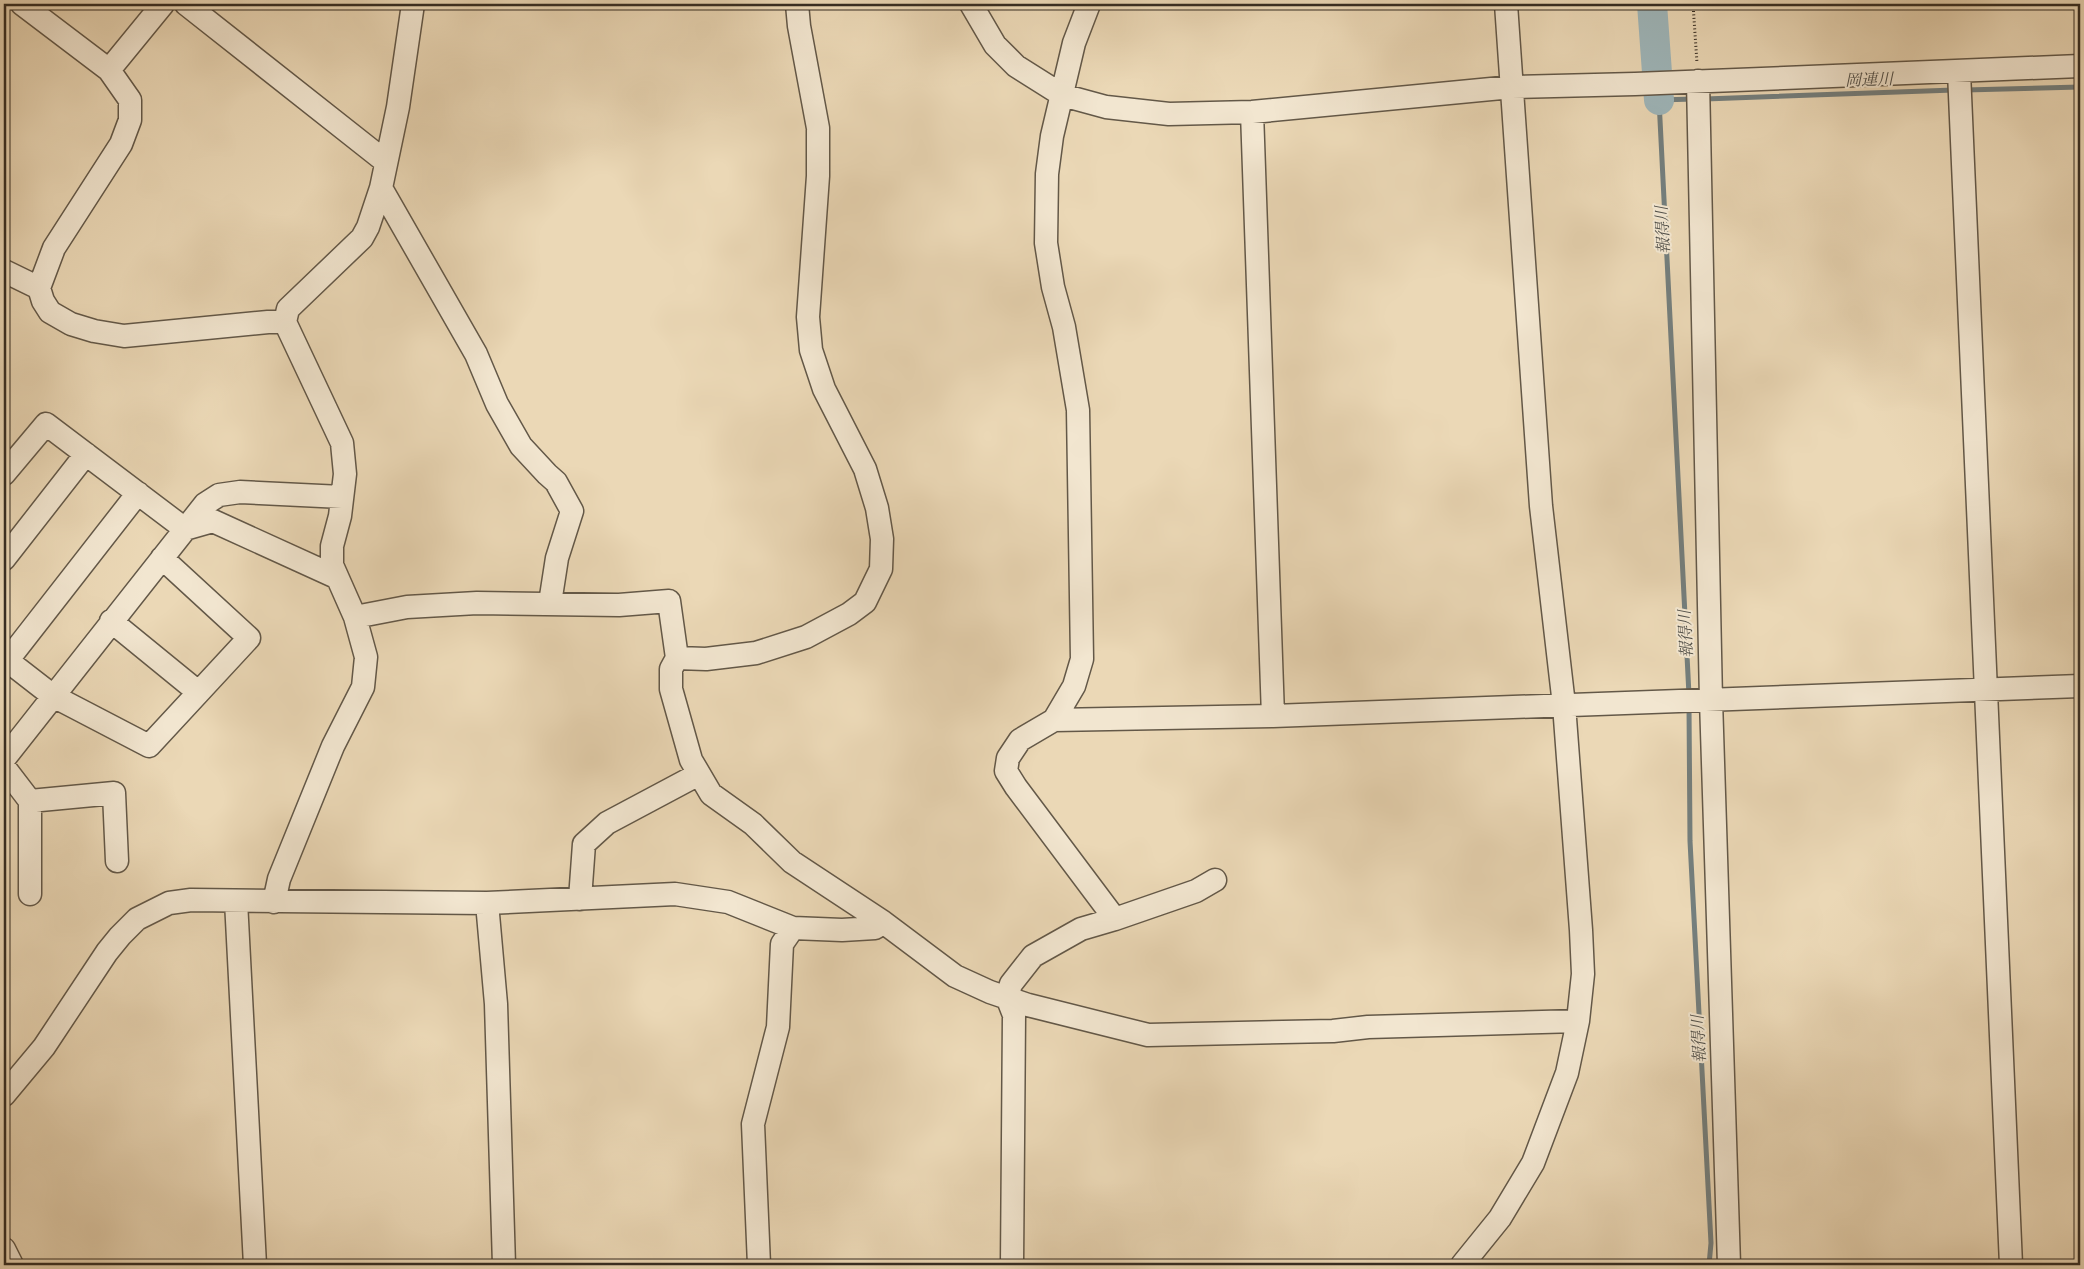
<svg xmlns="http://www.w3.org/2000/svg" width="2084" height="1269" font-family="'IM FELL English','Noto Serif JP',serif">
<rect width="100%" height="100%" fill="#ebd8b6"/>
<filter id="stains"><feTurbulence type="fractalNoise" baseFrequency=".004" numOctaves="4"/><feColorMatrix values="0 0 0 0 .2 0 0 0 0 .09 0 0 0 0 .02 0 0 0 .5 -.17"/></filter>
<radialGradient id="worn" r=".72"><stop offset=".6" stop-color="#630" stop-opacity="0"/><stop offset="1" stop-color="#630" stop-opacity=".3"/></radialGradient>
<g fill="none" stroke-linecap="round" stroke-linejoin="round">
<!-- stream -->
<path stroke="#747f7e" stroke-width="5" d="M1965,90L2080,87
M1705,99L1954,90
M1689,695L1659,100L1694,99
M1689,706L1690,841L1711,1243L1709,1265"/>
<!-- river -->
<path stroke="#9eb6ba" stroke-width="30" d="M1652,4L1659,100"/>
<defs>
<path id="minor" d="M22,4L109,70L130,100V120L121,144L54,248L39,288L43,301L50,312L71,324L94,331L124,336L268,322H285
M186,4L386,162
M971,4L995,45L1016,66L1062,95L1106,107L1169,114L1252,112L1512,87L1635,84L2080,66
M109,70L163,4
M1959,72L2011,1265
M1698,81L1711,700L1729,1265
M1252,112L1273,716
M381,188L476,354L497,404L521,446L547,474L556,482L572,511L557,558L550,603
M4,271L39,288
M4,474L46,424L185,529L213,521L336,577
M4,559L86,454
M355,617L407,607L477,603L619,605L669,601L677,658L671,669V689L691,760L711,794L753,824L792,862L883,922L955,976L990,992L1028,1005L1148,1035L1333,1031L1368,1027L1578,1021
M111,621L198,692
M4,658L53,696L149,746L249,638L162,558
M677,658L706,659L756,653L806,637L849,614L865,602L881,569L882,539L877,508L865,469L824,389L811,350L808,317L818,176V128L799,26L797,4
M7,661L138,493
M1054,720L1273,716L2080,686
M4,759L205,504L219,495L240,492L342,497
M4,767L30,801V894
M30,801L114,793L117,861
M580,899L584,844L607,823L699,774
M236,901L255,1265
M274,902L279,879L333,746L363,687L366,657L355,617L332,565V546L340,516L345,474L342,443L285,322L288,309L362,238L368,227L381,188L398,107L413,4
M487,903L496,1004L504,1265
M1115,919L1196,891L1215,880
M4,1095L44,1047L107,952L120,936L137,919L169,903L191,900L487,903L675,894L728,902L793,928L842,930L875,928L883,922
M4,1249L12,1265
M759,1265L753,1124L778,1027L782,944L793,928
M1012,1265L1014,1015L1007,997L1011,984L1033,956L1081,929L1115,919L1016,787L1006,771L1008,758L1020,740L1054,720L1074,686L1082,659L1078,410L1064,327L1053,287L1046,243L1047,174L1052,136L1074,43L1089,4
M1462,1265L1500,1218L1533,1163L1567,1073L1578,1021L1583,974L1581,930L1564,705L1541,506L1506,4"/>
</defs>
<!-- minor casing -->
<use href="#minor" stroke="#635848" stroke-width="25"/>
<!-- path -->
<path stroke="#362d23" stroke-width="3" stroke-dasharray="1 2.5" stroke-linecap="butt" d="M1693,4L1697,63"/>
<!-- minor -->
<use href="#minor" stroke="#f2e6d0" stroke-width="22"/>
</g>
<g text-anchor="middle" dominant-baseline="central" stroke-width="4" stroke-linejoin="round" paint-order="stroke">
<!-- water labels -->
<g font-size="16" font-style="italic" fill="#504f49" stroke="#f2e6d0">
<text transform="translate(1869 81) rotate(-2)">岡連川</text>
<text transform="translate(1664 230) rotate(-93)">報得川</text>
<text transform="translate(1687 634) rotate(-93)">報得川</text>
<text transform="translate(1700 1039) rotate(-93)">報得川</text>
</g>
</g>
<!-- margin -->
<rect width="2084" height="1269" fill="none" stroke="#ebd8b6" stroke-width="20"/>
<rect x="5" y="5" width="2074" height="1259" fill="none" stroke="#362d23" stroke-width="2.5"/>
<rect x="10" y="10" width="2064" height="1249" fill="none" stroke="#362d23"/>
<rect width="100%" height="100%" filter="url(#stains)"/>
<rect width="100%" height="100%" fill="url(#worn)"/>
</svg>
